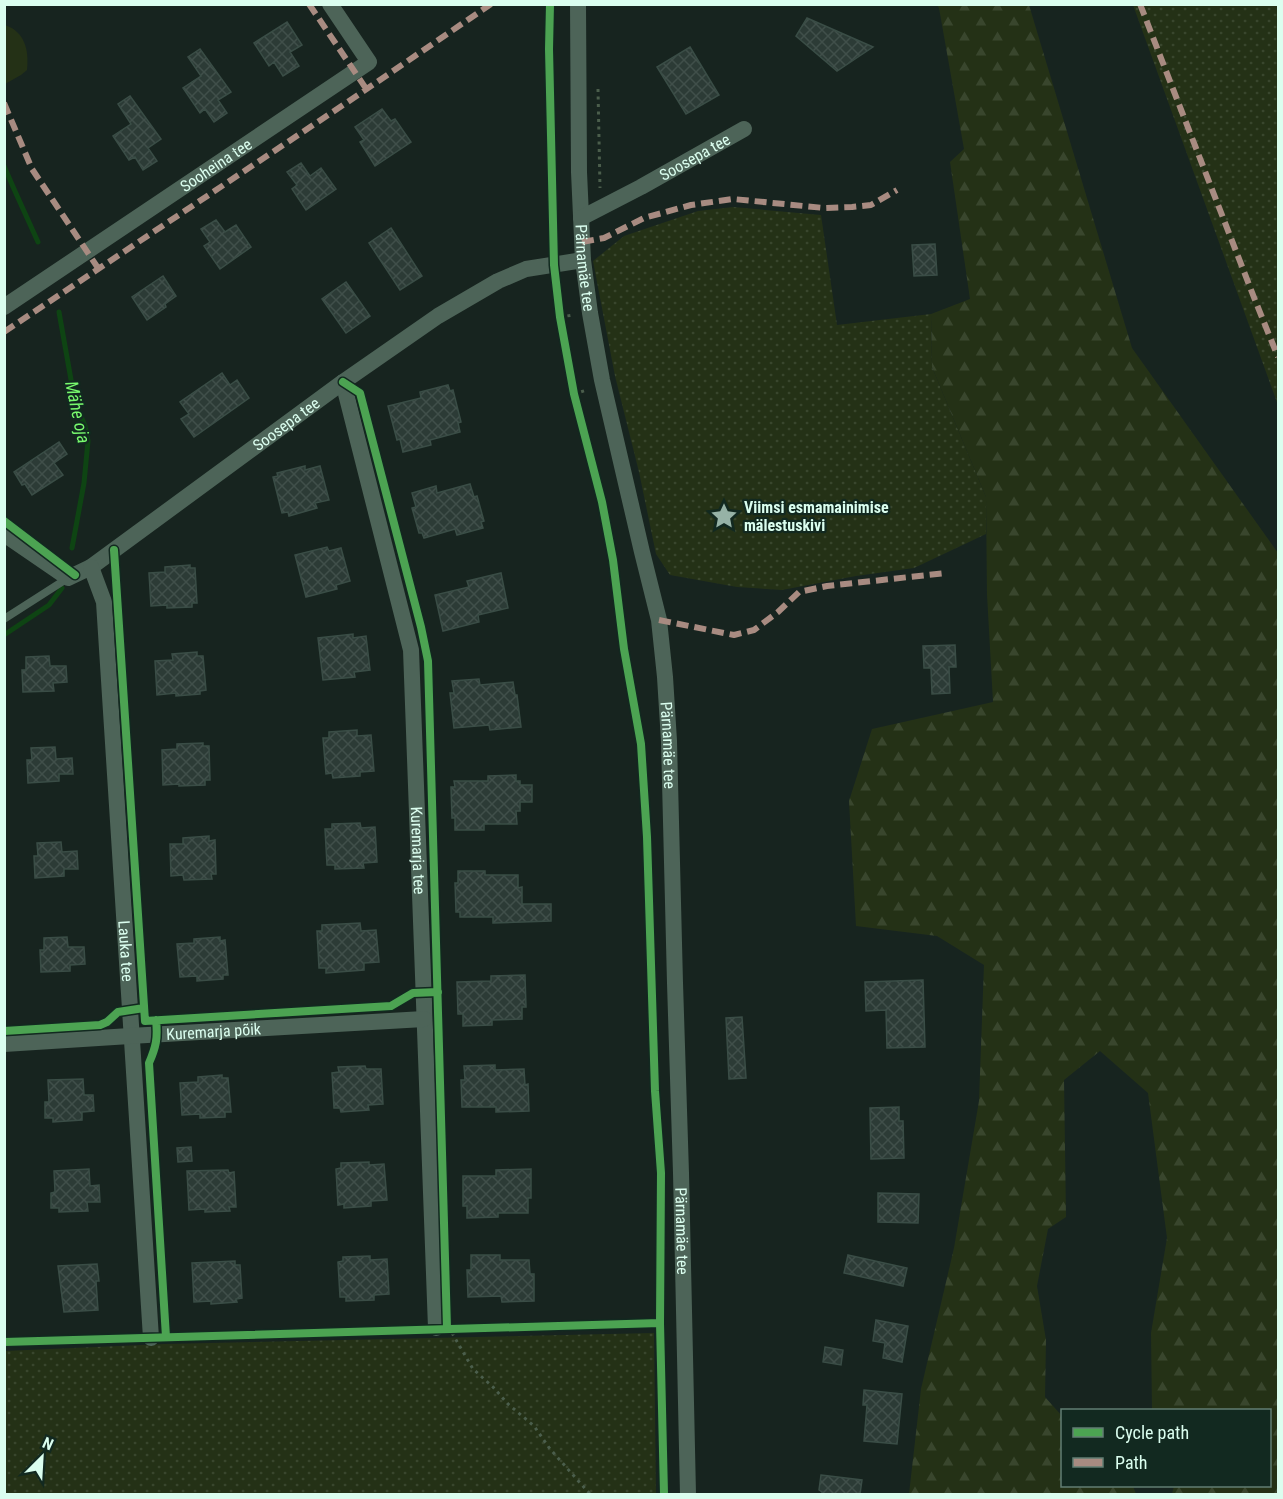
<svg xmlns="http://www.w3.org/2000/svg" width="1283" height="1499" font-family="'Roboto Condensed',sans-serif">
<defs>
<pattern id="grass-dots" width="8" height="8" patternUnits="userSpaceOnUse" patternTransform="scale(1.5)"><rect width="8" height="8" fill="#243116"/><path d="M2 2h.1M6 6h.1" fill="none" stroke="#39462d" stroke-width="1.8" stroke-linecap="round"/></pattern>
<pattern id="forest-firs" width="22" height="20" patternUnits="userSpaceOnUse" patternTransform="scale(1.5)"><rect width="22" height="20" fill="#243116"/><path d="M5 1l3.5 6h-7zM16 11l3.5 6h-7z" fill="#39462d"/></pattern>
<pattern id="building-cross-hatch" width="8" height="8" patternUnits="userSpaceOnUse" patternTransform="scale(1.5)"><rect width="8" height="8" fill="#2c3b36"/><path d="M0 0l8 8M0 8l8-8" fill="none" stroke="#404f4a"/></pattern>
</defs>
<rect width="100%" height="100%" fill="#17241f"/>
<!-- grass -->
<path fill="url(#grass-dots)" d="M1133,5H1278V405Z
M733,207L821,215L837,325L931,314L932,367L986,497V534L914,568L856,576L782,590L737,587L670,575L656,554L639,472L615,376L593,261L624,236L698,211Z
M654,1333L656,1494H6L4,1493V1351L165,1344Z"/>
<!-- forest -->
<path fill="url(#forest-firs)" d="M937,5H1029L1132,348L1278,553V1494H1172L1174,1486H1270V1410H1152L1151,1333L1167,1238L1148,1093L1100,1051L1064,1080L1066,1217L1048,1229L1037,1286L1046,1340L1045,1397L1062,1416V1486H1133L1136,1494H998L997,1493L994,1494H909L921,1389L954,1248L979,1101L984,965L937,936L856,926L849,801L872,729L993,702L987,594L986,497L932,367L931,314L970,299L950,162L964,149L939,8Z"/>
<!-- green -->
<path fill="#243116" d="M5,25C25,32 29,50 27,70L21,75L5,84Z"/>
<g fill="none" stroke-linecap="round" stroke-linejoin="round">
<!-- stream -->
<path stroke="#0e4413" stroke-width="5" d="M4,166L14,189L38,242
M59,312L73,391L76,404L85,426L88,441L84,483L72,548
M4,635L49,605L62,588"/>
</g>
<!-- building -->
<path fill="url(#building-cross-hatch)" stroke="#3a4d46" stroke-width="1.5" d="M807,18L873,47L837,71L796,36Z
M287,22L302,45L290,52L299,66L283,76L274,62L269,66L254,43Z
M690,47L719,95L686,114L657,67Z
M200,49L231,92L218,100L227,113L214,122L205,109L200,113L183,88L201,76L188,57Z
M130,96L161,139L148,148L157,161L143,170L135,157L129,160L113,136L131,124L118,104Z
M382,109L391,121L395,119L411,142L375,166L360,142L364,140L355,127Z
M301,163L310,176L321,168L336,189L306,210L292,189L297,185L287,172Z
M216,220L225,232L236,225L251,247L220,269L204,246L210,242L201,229Z
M391,228L422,276L400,290L369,243Z
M935,244L937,275L914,276L912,245Z
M163,276L176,296L165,304L166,307L147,320L132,297Z
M346,282L370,316L346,333L322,299Z
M222,373L230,385L237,380L249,398L194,437L181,419L189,414L180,402Z
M448,385L450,391L453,390L461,422L458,423L460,432L430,440L431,445L403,452L400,439L397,440L388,406L421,398L420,392Z
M59,442L67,454L54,463L63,475L32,495L25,484L22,485L14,472Z
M305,466V470L320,466L329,500L315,503L317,508L289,516L288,512L282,513L273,477L278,476L277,473Z
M470,484L474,497L477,496L484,521L481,522L483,528L457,535L455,529L424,538L422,533H419L412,508L416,507L412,493L436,486L437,493Z
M327,547L329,551L341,548L350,581L336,585L337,589L306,597L295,555Z
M190,565V568H195L197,603H192V607L167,608V605L151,606L149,573L165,572V567Z
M501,573L508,608L478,615L479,622L443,631L435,595L469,587L467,581Z
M353,634V638L366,636L370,670L354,672L355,677L323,680L318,638Z
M955,645L956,667H949L950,693L932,694L931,668H924L923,646Z
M197,652V656H203L206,690L200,691V694L176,696V693L157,695L155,661L173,660L172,654Z
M49,656L50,666H66L67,682L53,683L54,691L23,692L22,670H26V657Z
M479,679L480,685L513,682L515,695H517L521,727L490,730L489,725L454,728L450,693H454L452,681Z
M357,730V736L371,735L374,771L360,772V776L333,778L332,773L326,774L323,738H329V732Z
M203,743V746H209L210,780H205V785L179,786V784L163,785L162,750L177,749V744Z
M55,747L56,759L72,758L73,774H59V781L28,783L27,760H32L31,748Z
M516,775V781H520V785H532V802H520V811H516L517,824H484V830H455V818H452L451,787H455L454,781H488V776Z
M360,823L361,828L375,827L377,862L363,863L364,868L335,869V865H327L325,829H332V824Z
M209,836V841L215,840L216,874H211L212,879L184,880L183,875L171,876L170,844H183V838Z
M61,842L62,852L77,851L78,869H64V876L35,878L34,856H38L37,843Z
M458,871H485V875H518V888L522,887V904H551V921L493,923V917H460V912H456L455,883H458Z
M360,923L361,931L376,930L379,962L364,963V970L326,973V968H319L317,931H322V925Z
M67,937L68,947H84L85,964L70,965V971L41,972L40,950H44V938Z
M220,937V941L225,940L228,975H223V979L197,981V976L180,977L177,944L194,943V939Z
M525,975L526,1007H522V1019L492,1020V1025L463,1026V1014H458L457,982L491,981V976Z
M923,980L925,1047L887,1048L886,1010L866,1011L865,982Z
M742,1017L746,1078L729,1079L726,1018Z
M495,1065V1070L524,1069L525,1085L528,1084L529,1111L496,1112V1107H462L461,1080H465L464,1066Z
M365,1066L366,1069H381L383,1104L368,1105L369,1110L341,1112L340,1108H334L332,1073L339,1072L338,1067Z
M222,1075V1078H228L231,1112H225V1117L200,1118V1114L182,1115L180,1083L198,1082V1077Z
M83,1079L84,1095H93L94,1111L82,1112V1120L53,1122V1118H45V1102H49L48,1080Z
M899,1107V1121H903L904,1158L871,1159L870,1108Z
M191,1147L192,1161L178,1162L177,1148Z
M369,1162V1165L384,1164L387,1200L371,1201V1206L344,1208V1204L338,1205L336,1169L341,1168V1163Z
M89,1169L90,1186L99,1185L100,1202H87L88,1211L59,1212V1208H51V1193L55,1192L54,1171Z
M531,1169V1198H528V1213H498V1217L467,1218V1206H463V1176H496V1170Z
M228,1170L229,1173L234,1172L236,1207H229L230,1211L205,1212V1209L189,1210L187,1171Z
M878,1193L919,1194L918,1223L878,1222Z
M471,1255H500V1260H529L530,1274H534V1301L502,1302L501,1296L468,1297L467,1270H471Z
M848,1255L907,1268L903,1286L844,1273Z
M370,1256V1260L387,1259L389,1294L374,1295V1300L346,1301V1297H340L338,1262L343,1261V1257Z
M235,1261V1265H240L242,1298L236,1299L237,1302L211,1304V1301L194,1302L192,1263Z
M97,1264L99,1281H96L98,1310L64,1312L58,1266Z
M876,1320L908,1326L902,1362L883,1358L885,1343L873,1341Z
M825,1347L843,1350L841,1365L823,1362Z
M864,1390L902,1394L897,1444L864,1441L867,1405H863Z
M821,1475L862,1480L860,1494H822V1492L819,1490Z"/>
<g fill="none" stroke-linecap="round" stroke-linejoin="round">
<!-- path -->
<path stroke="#4b5e4c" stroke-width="3" stroke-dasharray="3 4.5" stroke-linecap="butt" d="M598,89L600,188
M560,317L573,315
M574,394L587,390
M452,1333L473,1369L493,1387L508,1404L534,1426L550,1449L590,1494"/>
<!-- lane -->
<path stroke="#4d6458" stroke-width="8" d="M4,619L68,578"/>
<!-- street -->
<g stroke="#4d6458" stroke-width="16">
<path id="s1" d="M578,4L579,172L583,260L590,313L602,380L642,552L659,620L665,677L669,741L675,983L681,1173L688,1494"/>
<path id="s2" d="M581,218L641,187L744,129"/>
<path id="s3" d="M4,307L369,62L330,4"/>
<path id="s4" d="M343,382L411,650L436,1328"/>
<path id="s5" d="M4,534L68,578L91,567L343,382L438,316L498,281L526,269L583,260"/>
<path id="s6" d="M91,567L104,602L151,1338"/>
<path id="s7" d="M4,1044L130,1036L424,1019"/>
</g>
<!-- quiet -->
<path stroke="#a88b81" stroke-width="6" stroke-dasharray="12 6" stroke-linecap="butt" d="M309,4L367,90
M1140,4L1255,300L1278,357
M4,103L32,169L98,268
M582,242L604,238L644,218L691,205L733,199L824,208L852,207L871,205L897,190
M4,332L355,97L491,4
M659,620L734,635L754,630L778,612L799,592L827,586L946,573"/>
<defs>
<path id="cycleway" d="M550,4L549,49L554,265L560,317L574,394L602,502L613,560L624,649L641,744L647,837L655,1091L661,1173L660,1323L664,1494
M343,382L360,393L421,627L428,661L447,1328
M4,521L75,575
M114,550L145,1021L391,1006L413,993L438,992
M156,1020C158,1038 156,1047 149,1063L166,1337
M4,1031L100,1025L107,1022L118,1012L144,1008
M4,1342L660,1323"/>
</defs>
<!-- cycleway casing -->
<use href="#cycleway" stroke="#122920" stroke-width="11"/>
<!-- cycleway -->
<use href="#cycleway" stroke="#4ca352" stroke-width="8"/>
</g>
<!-- icons -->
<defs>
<symbol id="sight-bare" viewBox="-9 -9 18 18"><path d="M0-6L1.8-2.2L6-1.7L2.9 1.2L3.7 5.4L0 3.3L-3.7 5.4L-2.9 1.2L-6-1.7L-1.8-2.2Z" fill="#96b2a6" stroke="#122920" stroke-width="2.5" paint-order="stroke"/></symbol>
</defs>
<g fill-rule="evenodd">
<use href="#sight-bare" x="705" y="497" width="38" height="38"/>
</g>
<g text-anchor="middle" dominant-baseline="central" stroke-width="4.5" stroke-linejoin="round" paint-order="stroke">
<!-- street labels -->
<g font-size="16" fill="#dbfeef" stroke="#122920">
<text stroke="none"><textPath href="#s2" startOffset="129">Soosepa tee</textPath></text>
<text stroke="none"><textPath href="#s3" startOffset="255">Sooheina tee</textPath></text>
<text stroke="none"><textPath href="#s1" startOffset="264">Pärnamäe tee</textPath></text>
<text stroke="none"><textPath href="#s5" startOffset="345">Soosepa tee</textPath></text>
<text stroke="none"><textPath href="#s1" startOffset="750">Pärnamäe tee</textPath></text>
<text stroke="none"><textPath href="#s4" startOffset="477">Kuremarja tee</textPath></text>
<text stroke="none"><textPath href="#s6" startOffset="387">Lauka tee</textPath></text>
<text stroke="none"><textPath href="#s7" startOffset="210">Kuremarja põik</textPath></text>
<text stroke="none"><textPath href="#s1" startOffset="1236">Pärnamäe tee</textPath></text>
</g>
<!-- poi labels -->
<g font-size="16" font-weight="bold" fill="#dbfeef" stroke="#122920" text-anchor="start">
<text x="744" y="507">Viimsi esmamainimise<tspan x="744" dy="18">mälestuskivi</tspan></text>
</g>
<!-- water labels -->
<g font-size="18" font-style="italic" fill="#78f96d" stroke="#122920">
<text transform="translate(78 412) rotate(78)">Mähe oja</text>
</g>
</g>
<!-- border -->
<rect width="1283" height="1499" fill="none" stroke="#dbfeef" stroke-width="12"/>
<!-- legend -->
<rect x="1061" y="1409" width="210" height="78" fill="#122920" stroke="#627e73" stroke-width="1.5"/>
<rect x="1073" y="1428" width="30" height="9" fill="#4ca352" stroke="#627e73" stroke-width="1.5"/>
<text x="1115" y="1439" font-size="18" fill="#dbfeef">Cycle path</text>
<rect x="1073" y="1458" width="30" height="9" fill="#a88b81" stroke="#627e73" stroke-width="1.5"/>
<text x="1115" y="1469" font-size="18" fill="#dbfeef">Path</text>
<!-- north arrow -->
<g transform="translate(42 1457) rotate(24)" stroke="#122920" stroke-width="4.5" paint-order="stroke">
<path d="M0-4.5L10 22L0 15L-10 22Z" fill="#dbfeef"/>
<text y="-9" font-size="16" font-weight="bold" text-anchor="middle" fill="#dbfeef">N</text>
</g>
</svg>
